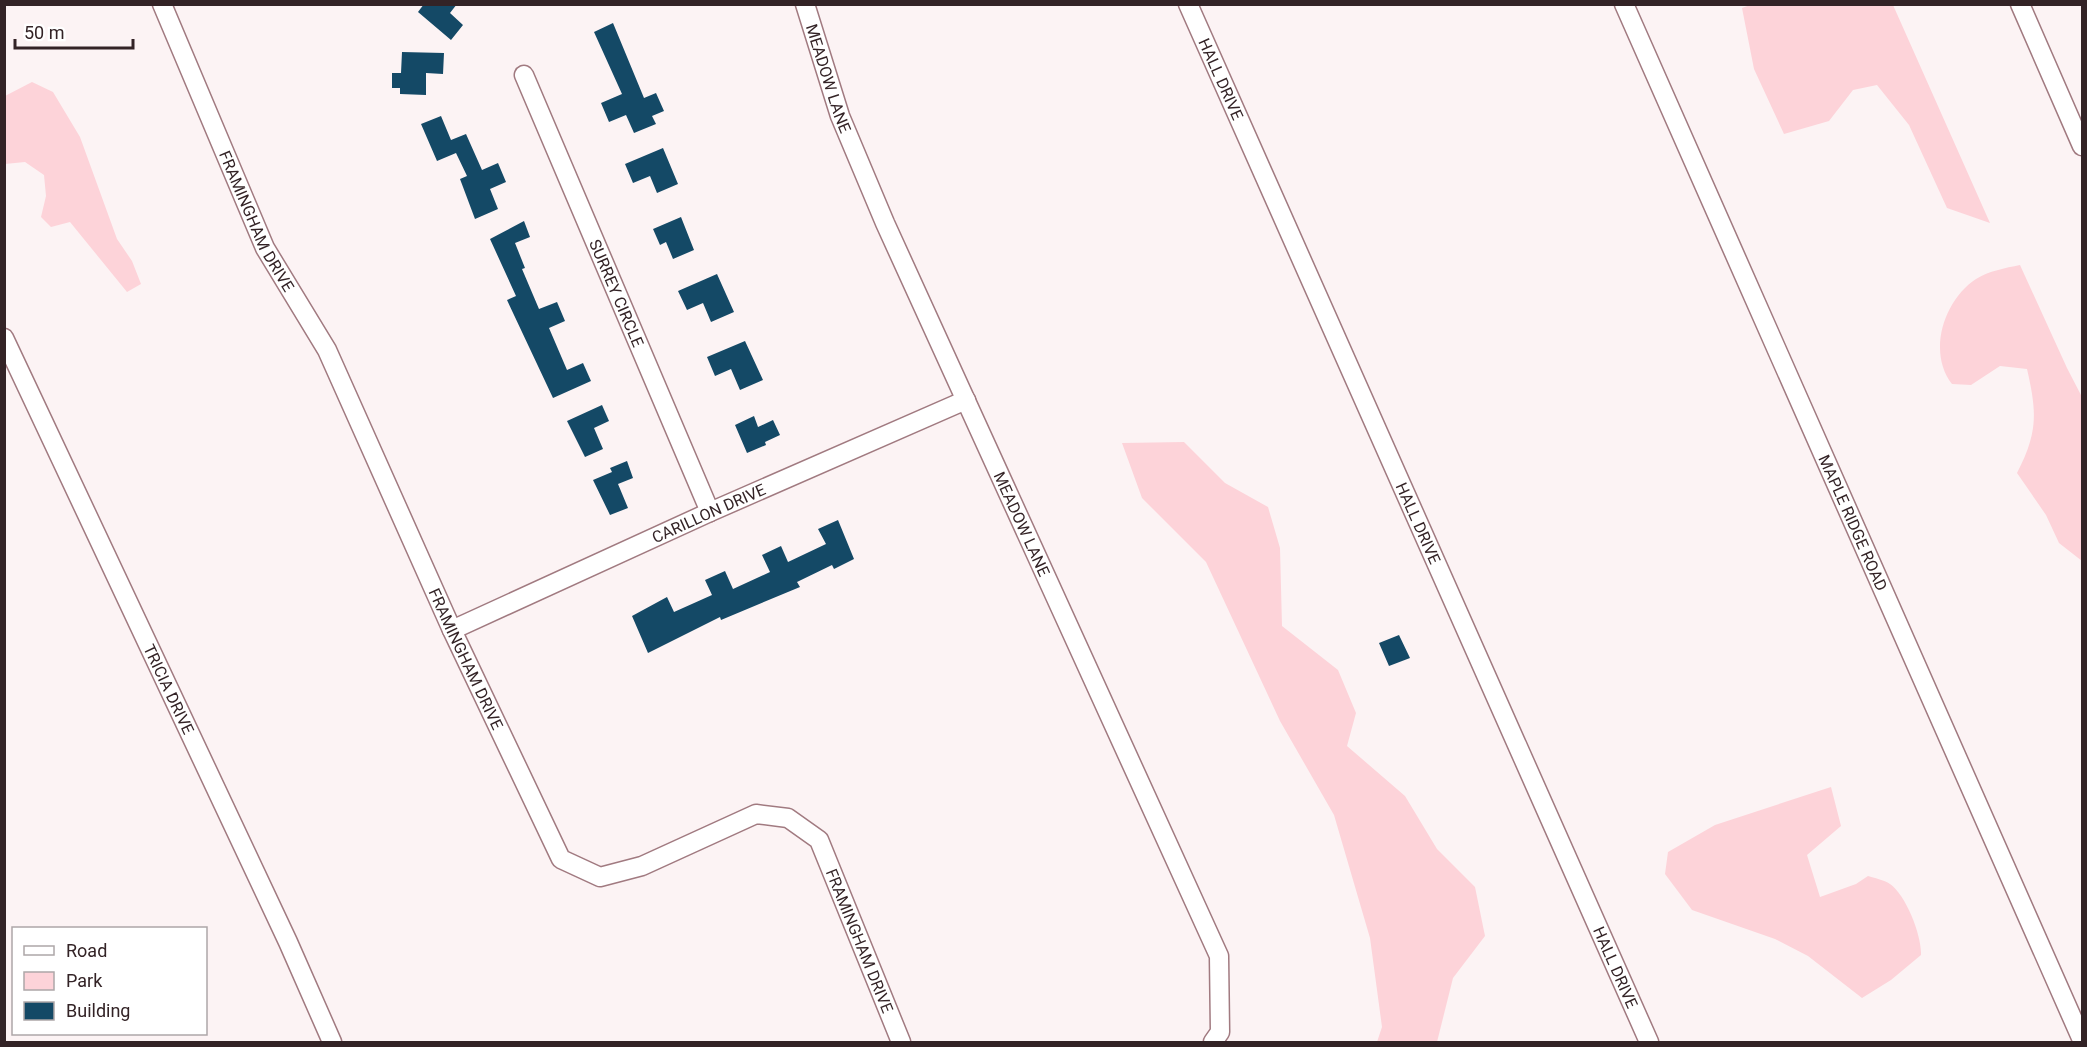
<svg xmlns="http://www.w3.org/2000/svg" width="2087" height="1047" font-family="Roboto,sans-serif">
<rect width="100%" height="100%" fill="#fcf3f4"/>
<!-- green -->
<path fill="#fdd3d9" d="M1750,5H1893L1990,223L1947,208L1909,125L1877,85L1853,90L1829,121L1784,134L1754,69L1742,8Z
M32,82L53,92L80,137L117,239L132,261L141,284L127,292L70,222L51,227L41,217L46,196L44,175L25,162L5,164V96Z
M2020,265L2067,368L2082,397V561L2059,543L2046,515L2017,473C2038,432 2037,413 2027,369L2000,366L1971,385L1952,384C1927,352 1944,300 1976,279C1989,271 2005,268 2020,265Z
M1184,442L1225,483L1268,507L1280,548L1282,626L1338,670L1356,713L1347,746L1405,796L1437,849L1475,887L1485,936L1453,978L1437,1042H1377L1382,1027L1370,938L1334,815L1280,721L1206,562L1142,498L1122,443Z
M1831,787L1841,826L1807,855L1820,897L1856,884L1868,876C1874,878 1884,880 1890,884C1906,895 1922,936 1921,955L1891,980L1862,998L1808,956L1775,939L1692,910L1665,874L1668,852L1715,825Z"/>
<!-- building -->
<path fill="#144966" d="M424,4H457L450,13L463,25L451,40L418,12Z
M613,23L644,98L656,93L664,111L652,116L656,124L634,133L626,115L609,122L601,103L622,94L594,32Z
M402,52L444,53L443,74L426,73V95L400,94V88H392V73H401Z
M441,116L451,140L466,134L482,170L498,163L506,182L490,189L498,209L475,219L460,179L467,176L456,153L437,161L421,124Z
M663,148L678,184L657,193L650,176L633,183L625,164Z
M681,217L694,250L673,259L666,242L660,245L653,229Z
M524,221L530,237L515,243L525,268L522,269L539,309L557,302L565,321L549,328L567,370L583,363L591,381L553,398L507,300L516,296L490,239Z
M717,274L734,312L711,322L703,303L687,310L678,291Z
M745,341L763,380L740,390L731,369L715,376L707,357Z
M602,405L609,421L594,428L603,449L585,457L567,421Z
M754,416L758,427L773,420L780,435L765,442L766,445L747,453L735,425Z
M627,461L633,478L618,484L628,508L610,515L593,480L612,472L610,468Z
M838,520L854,559L834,569L832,565L797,582L800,587L721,620L720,617L648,653L632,616L667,597L674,612L712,595L705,580L725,571L733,589L770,572L762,555L781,546L788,562L826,544L818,529Z
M1399,635L1410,658L1389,666L1379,643Z"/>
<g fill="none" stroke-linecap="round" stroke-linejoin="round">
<defs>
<g id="minor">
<path id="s1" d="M162,4L265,248L327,350L452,630L561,859L600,877L642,866L756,814L788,818L819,840L901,1042"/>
<path id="s2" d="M805,4L840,116L885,223L1219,956L1220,1032L1213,1042"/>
<path id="s3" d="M1188,4L1649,1042"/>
<path id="s4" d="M1624,4L2082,1040"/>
<path d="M2020,4L2082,146"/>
<path id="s5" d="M524,75L710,512"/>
<path id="s6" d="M4,338L288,942L332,1042"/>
<path id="s7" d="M452,630L710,512L966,400"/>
</g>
</defs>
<!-- minor casing -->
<use href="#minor" stroke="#a17a80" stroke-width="21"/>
<!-- minor -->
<use href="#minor" stroke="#fff" stroke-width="18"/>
</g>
<g text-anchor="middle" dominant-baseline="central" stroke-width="6" stroke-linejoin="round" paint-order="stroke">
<!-- street labels -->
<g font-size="16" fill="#332326" stroke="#fff">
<text stroke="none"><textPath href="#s2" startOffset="78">MEADOW LANE</textPath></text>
<text stroke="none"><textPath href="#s3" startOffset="82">HALL DRIVE</textPath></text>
<text stroke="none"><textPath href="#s1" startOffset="237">FRAMINGHAM DRIVE</textPath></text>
<text stroke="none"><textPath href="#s5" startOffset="237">SURREY CIRCLE</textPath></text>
<text stroke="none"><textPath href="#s7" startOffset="282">CARILLON DRIVE</textPath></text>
<text stroke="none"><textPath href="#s4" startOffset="567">MAPLE RIDGE ROAD</textPath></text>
<text stroke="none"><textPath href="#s2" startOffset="564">MEADOW LANE</textPath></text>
<text stroke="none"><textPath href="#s3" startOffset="568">HALL DRIVE</textPath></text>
<text stroke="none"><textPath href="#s1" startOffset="723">FRAMINGHAM DRIVE</textPath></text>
<text stroke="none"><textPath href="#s6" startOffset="388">TRICIA DRIVE</textPath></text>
<text stroke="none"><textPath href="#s1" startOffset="1335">FRAMINGHAM DRIVE</textPath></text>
<text stroke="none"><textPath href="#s3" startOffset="1054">HALL DRIVE</textPath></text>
</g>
</g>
<!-- border -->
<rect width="2087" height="1047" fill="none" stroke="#332326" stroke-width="12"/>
<!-- legend -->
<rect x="12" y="927" width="195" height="108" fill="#ffffff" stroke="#ada7a8" stroke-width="1.5"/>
<rect x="24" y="946" width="30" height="9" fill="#ffffff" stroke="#ada7a8" stroke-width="1.5"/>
<text x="66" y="957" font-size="18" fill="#332326">Road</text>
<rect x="24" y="972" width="30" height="18" fill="#fdd3d9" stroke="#ada7a8" stroke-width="1.5"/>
<text x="66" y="987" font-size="18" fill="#332326">Park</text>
<rect x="24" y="1002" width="30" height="18" fill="#144966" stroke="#ada7a8" stroke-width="1.5"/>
<text x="66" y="1017" font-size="18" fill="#332326">Building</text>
<!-- scale -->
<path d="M15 39v9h118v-9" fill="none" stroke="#332326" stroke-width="3"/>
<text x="24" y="39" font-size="18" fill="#332326" stroke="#ffffff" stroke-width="4.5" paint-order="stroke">50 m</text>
</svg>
